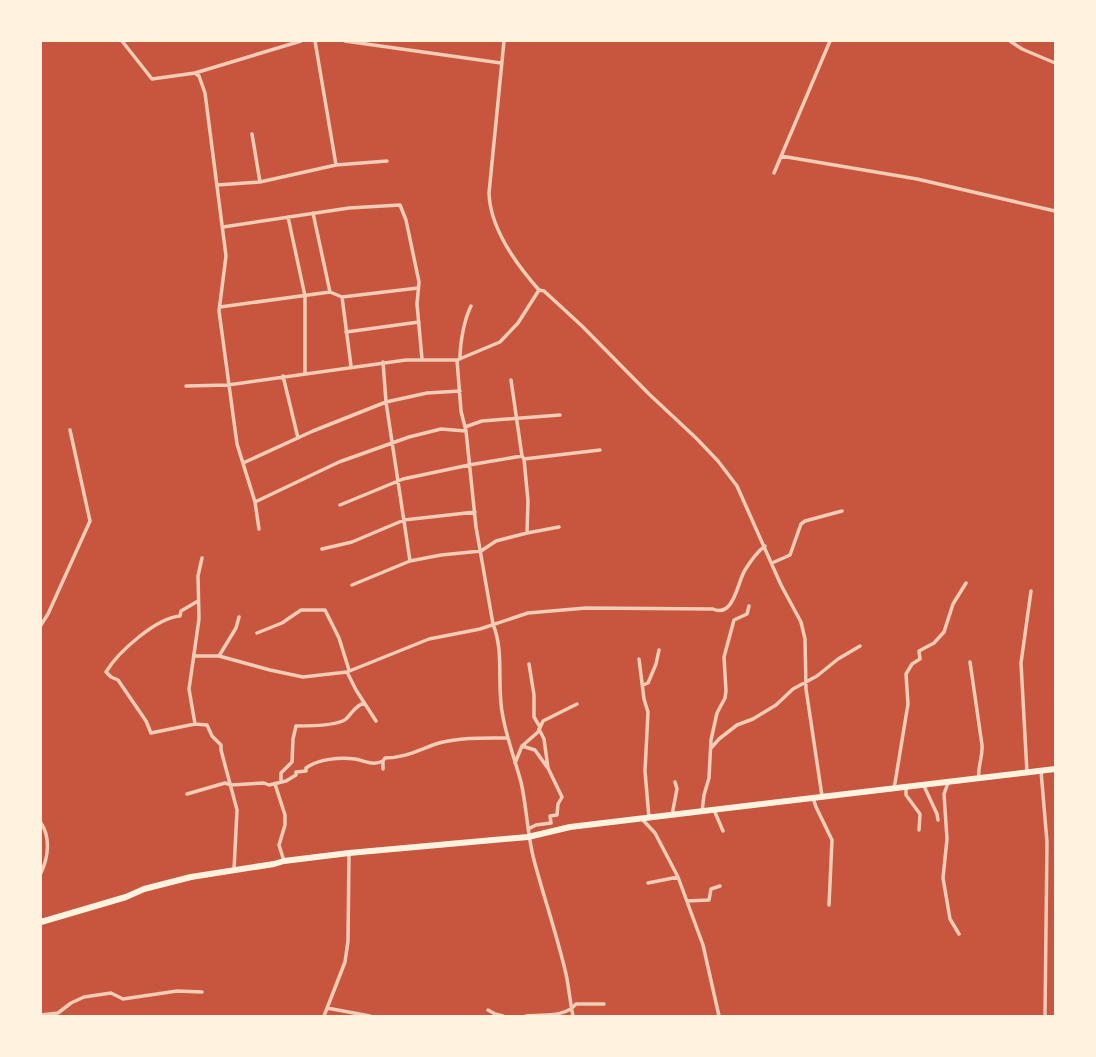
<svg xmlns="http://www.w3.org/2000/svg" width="1096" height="1057" font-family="Inter,sans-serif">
<rect width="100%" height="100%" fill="#c8553d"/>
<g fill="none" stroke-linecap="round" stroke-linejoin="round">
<!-- minor -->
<path stroke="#f1ccb7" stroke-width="3.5" d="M122,41L152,79L195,73L199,76L205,93L226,256L219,311L237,444L255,502L259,529
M315,41L336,165
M345,41L501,63
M504,41L489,193C490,229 516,264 539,290L544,291L582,326L649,394L696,438L718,461L737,486L781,585L801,622L805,639L806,689L822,796
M1010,41L1022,49L1055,63
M195,73L301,41
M252,134L260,182
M781,156L917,179L1055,211
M774,173L830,41
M217,185L260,182L336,165L387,161
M313,213L330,292L342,297L351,366
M288,217L305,296V373
M223,227L349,208L400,205L406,220L419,282L417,304L422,359
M539,290L518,323L500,342L457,360L461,411L466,431L476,527L493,624C505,654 496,687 503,717C507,739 515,760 521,782C527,808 527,834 534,860C544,898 557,935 566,974C569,988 570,1002 573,1016
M342,297L418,288
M220,307L330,292
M346,332L419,322
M460,359C460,343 464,320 471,306
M383,362L386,402L410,561
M283,376L298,438
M511,380L522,456
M186,386L228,385L406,360H457
M465,427L482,421L560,415
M524,459L600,450
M243,463L313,431L386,402L427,393L460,391
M255,502L339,462L409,437L441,429L466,431
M340,505L403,479L469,465L522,456L524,459L528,501L527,533
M322,549L352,542L404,520L475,512
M202,558L198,576L199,619L189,689L195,724L207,725L212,736L221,745V750L237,810L234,870
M772,563L790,555L801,524L805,521L842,511
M352,585L410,561L441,555L481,551L496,541L527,533L559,527
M41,625L48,614L90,521L70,430
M257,633L282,623L301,610H325L339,638L349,670
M194,656H219L270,670L303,677L347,672L429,639L480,629L528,613L586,608L713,609C734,618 737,583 745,570C750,562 757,552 765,546
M219,656L236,628L239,617
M639,659L644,699L648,712L645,771L649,818
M970,662L982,745C983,758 977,767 979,779
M529,664L534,695V717L540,727
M347,672L356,690L376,721
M643,685L648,683L656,664L659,650
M195,724L151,733L146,721L118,680L111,677L106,672C118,652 156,618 180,616L181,611L198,601
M522,746L535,750L547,767
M712,747L719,739L737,725L753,719L776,705L793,689L817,676L838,659L860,646
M515,763L522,746L538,732L543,721L577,704
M383,769V761L385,758C406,758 420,749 439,743C461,737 485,738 508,738
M1041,771L1047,842L1045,1016
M1027,773L1021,663L1031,591
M281,782V773L292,762L293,739L296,726C306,726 338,726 346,719C352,713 355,706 364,703
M948,783L944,794L947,839L943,878L950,919L959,934
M275,784L285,815V825L279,845L284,861
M924,786L937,814L938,820
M906,788V795L920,814L919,830
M894,789L908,704L906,674L912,664L920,659L919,651L934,643L944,632L953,604L966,583
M187,794L225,783L231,785L264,783L269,785L286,781L296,775V772L306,771V768C318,759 340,757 355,759C366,761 372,766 383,761
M813,798L816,807L832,840L829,905
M714,810L723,831
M702,812L704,795L709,778L711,740L717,713L725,698L726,691L724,657L734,620L747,614L749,606
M672,815L677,789L675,782
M642,819L655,833L678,877L703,945L719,1016
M41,823C51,838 48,858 41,873
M528,829L536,825L551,823L550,816L557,815L558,804L562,797L548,768L544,739L539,729
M648,883L678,877
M687,901L709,900L711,889L720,886
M327,1008L370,1016
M488,1010L495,1014L503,1016
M41,1015L58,1013L71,1003L84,997L111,993L123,999L177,991L202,992
M324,1016L345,962L348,941L349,853
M526,1016C542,1014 565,1018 576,1004H604"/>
<!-- trunk -->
<path stroke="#fff3e0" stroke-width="6" d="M41,922L126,897L144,889L191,877L274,864L284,861L349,853L528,837L570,827L1055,769"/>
</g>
<!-- border -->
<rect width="1096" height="1057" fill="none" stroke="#fff3e0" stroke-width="84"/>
</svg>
